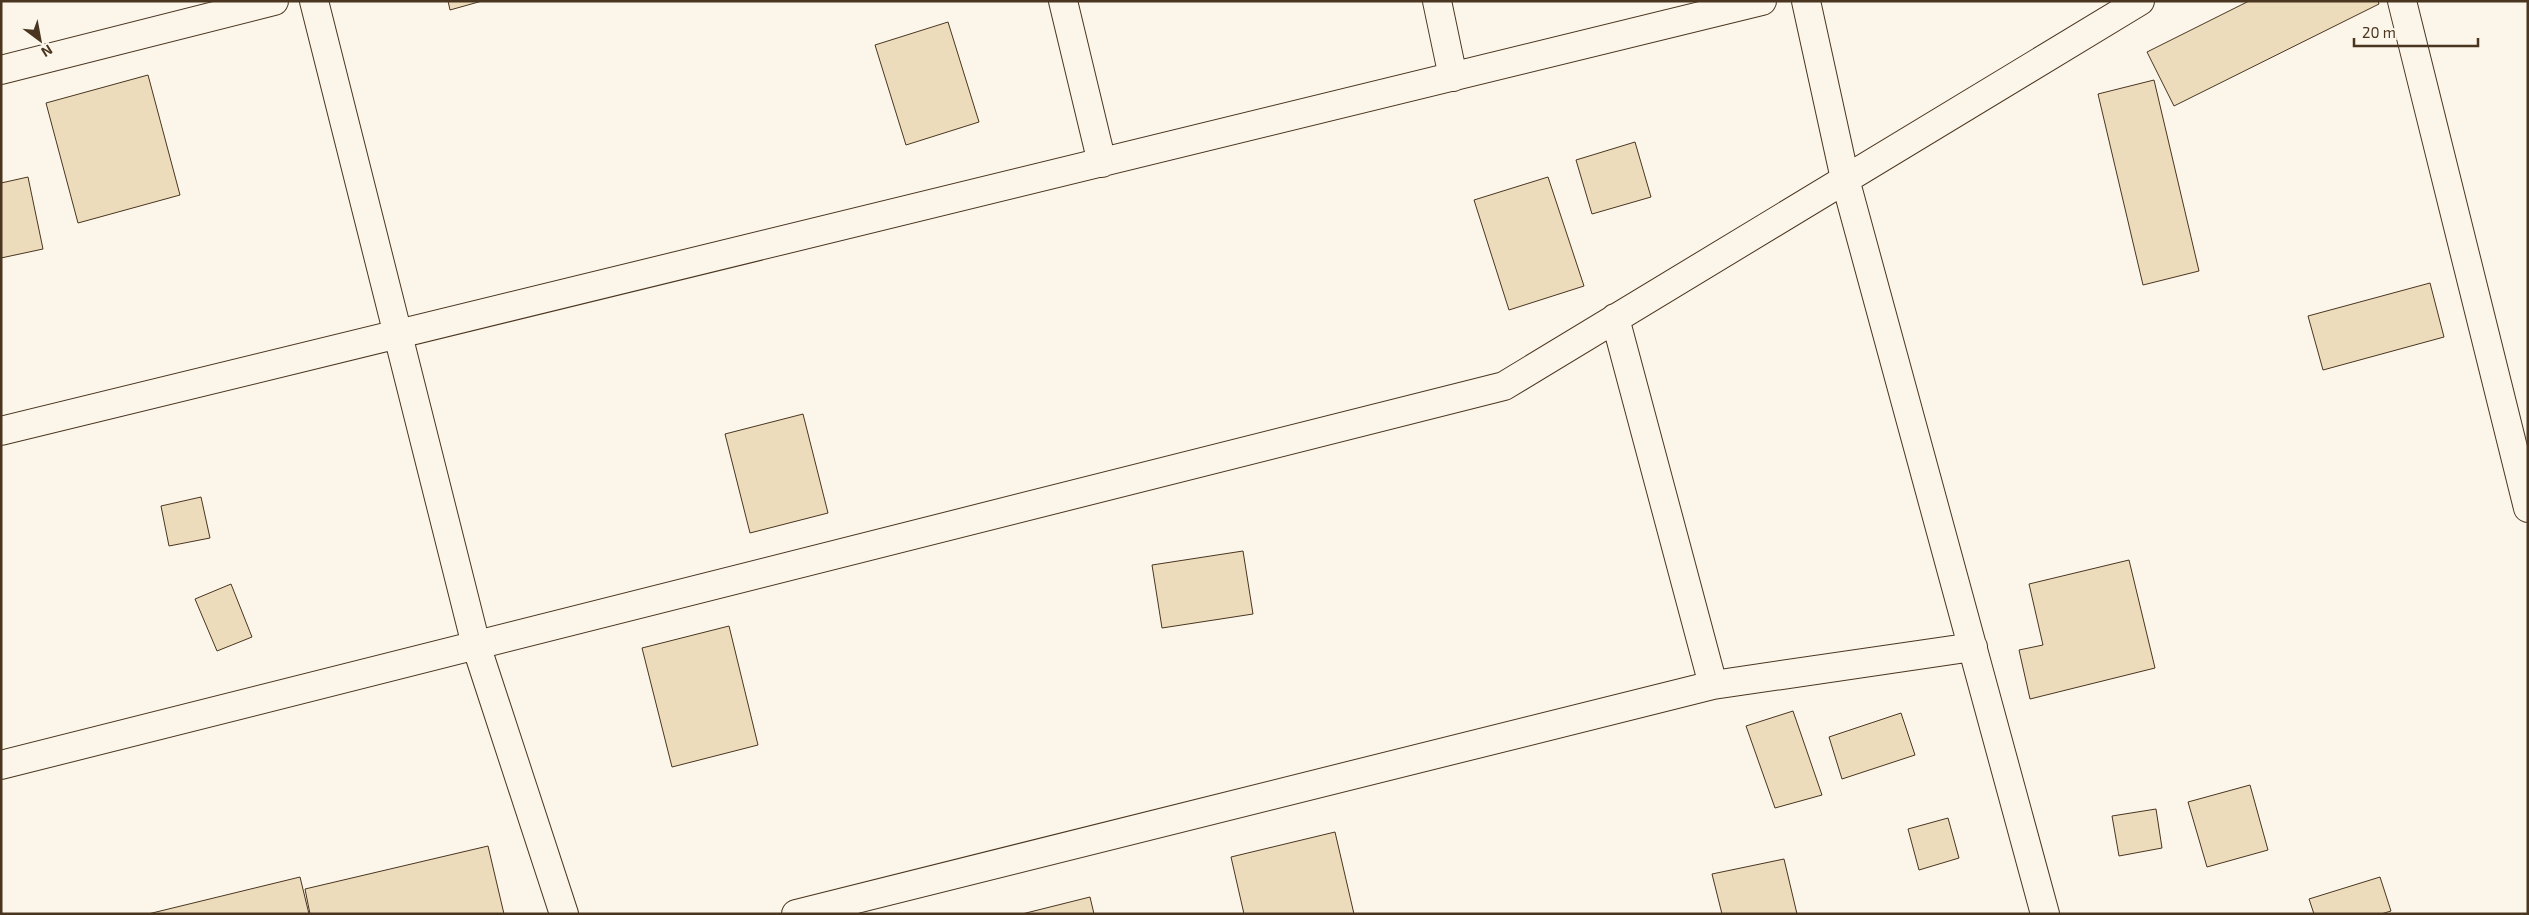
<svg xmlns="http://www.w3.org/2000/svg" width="2529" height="915" font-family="'Exo 2',sans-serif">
<rect width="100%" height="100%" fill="#fbf6e9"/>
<!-- building -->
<path fill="#ecdcbc" stroke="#4a3520" d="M448,1H482L450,10Z
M2249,1H2378L2379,4L2174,106L2147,52Z
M948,22L979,122L906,145L875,45Z
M148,75L180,195L78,223L46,103Z
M2154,80L2199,271L2143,285L2098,94Z
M1635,142L1651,197L1592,214L1576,160Z
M28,177L43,249L1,258V183Z
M1548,177L1584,286L1509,310L1474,200Z
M2430,283L2444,337L2323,370L2308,316Z
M803,414L828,513L750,533L725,434Z
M201,497L210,538L169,546L161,506Z
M1243,551L1253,614L1162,628L1152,565Z
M2129,560L2155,668L2030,699L2019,650L2043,645L2029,584Z
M231,584L252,637L217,651L195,599Z
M729,626L758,745L672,767L642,648Z
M1793,711L1822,795L1775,808L1746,726Z
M1901,713L1915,755L1842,779L1829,737Z
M2250,785L2268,850L2207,867L2188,802Z
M2156,809L2162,848L2119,856L2112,816Z
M1948,818L1959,858L1919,870L1908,829Z
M1335,832L1354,914H1244L1231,857Z
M488,846L504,914H310L305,889Z
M1784,859L1797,914H1722L1712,874Z
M300,877L309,914H148Z
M2380,877L2391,911L2381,914H2314L2309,899Z
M1090,897L1094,914H1022Z"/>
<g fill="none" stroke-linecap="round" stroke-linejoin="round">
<defs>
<path id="street" d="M314,1L476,645L564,914
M1063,1L1102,163
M1437,1L1453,77
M1806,1L1845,179L2045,914
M2402,1L2528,508
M1,70L274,1
M1615,318L1713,685
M1,431L1762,1
M1,765L1504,386L2140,1
M796,914L1713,685L1973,647"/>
</defs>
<!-- street casing -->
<use href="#street" stroke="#4a3520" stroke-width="30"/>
<!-- street -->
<use href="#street" stroke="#fbf6e9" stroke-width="28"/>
</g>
<!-- border -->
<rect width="2529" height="915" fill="none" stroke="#4a3520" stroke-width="5"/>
<!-- north arrow -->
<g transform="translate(40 40) rotate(148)" stroke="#fbf6e9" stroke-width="4" paint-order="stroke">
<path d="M0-4L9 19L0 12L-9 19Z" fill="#4a3520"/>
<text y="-8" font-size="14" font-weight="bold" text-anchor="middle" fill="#4a3520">N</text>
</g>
<!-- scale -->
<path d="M2354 38v8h124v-8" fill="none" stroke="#4a3520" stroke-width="2.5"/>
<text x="2362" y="38" font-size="15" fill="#4a3520" stroke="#fbf6e9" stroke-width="4" paint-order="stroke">20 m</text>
</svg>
